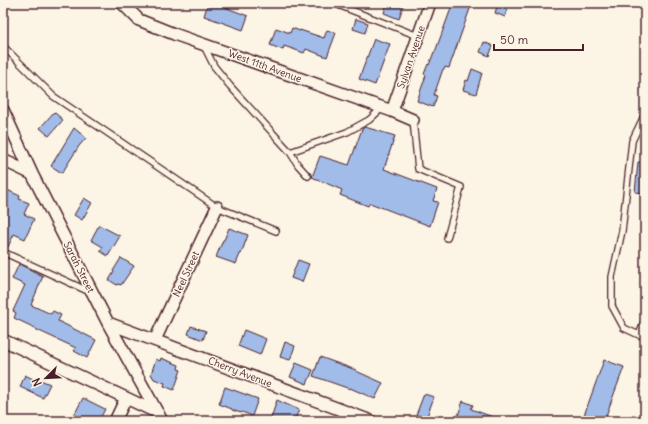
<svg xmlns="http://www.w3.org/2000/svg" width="648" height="424" font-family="Delius,sans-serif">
<rect width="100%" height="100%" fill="#fcf5e5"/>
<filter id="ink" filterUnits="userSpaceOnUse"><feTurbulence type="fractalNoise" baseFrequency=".025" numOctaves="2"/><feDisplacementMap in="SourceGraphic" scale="8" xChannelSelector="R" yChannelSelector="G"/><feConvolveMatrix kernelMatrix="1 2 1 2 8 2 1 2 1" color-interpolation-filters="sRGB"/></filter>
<g filter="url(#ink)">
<!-- building -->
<path fill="#a1bce8" stroke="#4a1f2b" d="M208,3H214L248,16L243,30L204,16Z
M387,3H404L399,19L384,13Z
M453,3H472L449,68L445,67L444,69H443L434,95L437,96L433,107L417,101L426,75L424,74L428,64L429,65L434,52H435Z
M498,3L508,6L505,17L495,13Z
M356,19L368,23L365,33L353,29Z
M276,28L290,33L292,28L300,31V30L324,38L327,30L336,33L327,57L306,49L304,53L284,46L283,50L270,45Z
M374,39L390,44L375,85L359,79Z
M484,42L493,46L489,56L480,52Z
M472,69L482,73L476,94L463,90L466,80L468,81Z
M54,112L63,120L49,136L40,128Z
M365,127L395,136L384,169L437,189L433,201L438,202L430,226L370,203L368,206L340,195L342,190L312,177L320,156L349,165L362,129Z
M74,128L86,138L79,146L62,173L51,166Z
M638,162H645V193L635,192Z
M3,188L20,196L19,199L29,203L24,214L34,219L25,239L14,234L7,249L3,248Z
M84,198L92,203L82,220L74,215Z
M99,225L120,236L108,256L100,251L103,247L91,240Z
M229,228L248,235L241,254H240L236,264L216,257L223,240H224Z
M121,258L134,266L121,285L118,284L117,285L109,280L114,272L113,271Z
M298,260L309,264L302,282L291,278Z
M19,264L43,276L31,305L51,314L53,311L61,315L58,321L96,340L87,358L74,351L76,348L35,329V328L14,318L16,313L13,311L25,285L12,279Z
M191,326L206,331L203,340L188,334Z
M244,330L266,339L260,355L238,346Z
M285,342L295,346L290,360L280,357Z
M320,357L356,370V371L383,383L375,399L350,388V389L313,376Z
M161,358L179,365L178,369L181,370L174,390L164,386L165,383L154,379L151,374L156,359L160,361Z
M604,360L624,367L604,421H582Z
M296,363L313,370L307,384L290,377Z
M25,375L37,381L38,379L50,384L43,398L20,387Z
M225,387L258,399L252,416L242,412L241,413L232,410V409L219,404Z
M424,394L434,397L426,419L416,415Z
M83,398L105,409L99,421H71Z
M277,400L299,410L294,421H270Z
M463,401L473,405L471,409L501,420V421H456Z"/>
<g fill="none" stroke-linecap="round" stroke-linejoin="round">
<defs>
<path id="service" d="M333,3L418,36
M3,46L53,96L217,207L276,231
M204,46L214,66L230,86L290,152L347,132L369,120L382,108
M645,114L632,141L622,231L612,277V306L624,328L639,335L645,320
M413,120L418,169L461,187L447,238
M290,152L298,165L308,176
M3,252L90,292"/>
<path id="minor" d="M122,3L139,20L174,34L392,111L413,120
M3,110L32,174L108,323L162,421
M392,111L430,3
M3,160L32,174
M108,323L371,421
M3,340L158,413
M155,340L217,207
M115,421L126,398"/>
</defs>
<!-- service casing -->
<use href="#service" stroke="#4a1f2b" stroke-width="8"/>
<!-- minor casing -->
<use href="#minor" stroke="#4a1f2b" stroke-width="14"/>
<!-- service -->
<use href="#service" stroke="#fcf5e5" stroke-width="5.5"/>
<!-- minor -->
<use href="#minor" stroke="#fcf5e5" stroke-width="11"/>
</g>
</g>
<g text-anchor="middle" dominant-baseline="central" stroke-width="3" stroke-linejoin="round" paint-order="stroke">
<!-- street labels -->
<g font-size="10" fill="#4a1f2b" stroke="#fcf5e5">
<text transform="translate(411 57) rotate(-71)">Sylvan Avenue</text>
<text transform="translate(265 66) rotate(20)">West 11th Avenue</text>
<text transform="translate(79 267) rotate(63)">Sarah Street</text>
<text transform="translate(186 274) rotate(-65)">Neel Street</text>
<text transform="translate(240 372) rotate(21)">Cherry Avenue</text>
</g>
</g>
<!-- margin -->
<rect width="648" height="424" fill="none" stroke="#fcf5e5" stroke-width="16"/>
<rect x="8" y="8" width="632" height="408" fill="none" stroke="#4a1f2b" stroke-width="1.5" filter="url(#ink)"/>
<!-- north arrow -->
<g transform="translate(46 378) rotate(246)" stroke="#fcf5e5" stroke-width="3" paint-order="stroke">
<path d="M0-3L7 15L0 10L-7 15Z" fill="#4a1f2b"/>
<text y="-6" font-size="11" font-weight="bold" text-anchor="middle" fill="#4a1f2b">N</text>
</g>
<!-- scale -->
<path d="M494 44v6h89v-6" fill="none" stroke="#4a1f2b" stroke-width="2"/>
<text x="500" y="44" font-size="12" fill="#4a1f2b" stroke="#fcf5e5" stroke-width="3" paint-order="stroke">50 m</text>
</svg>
